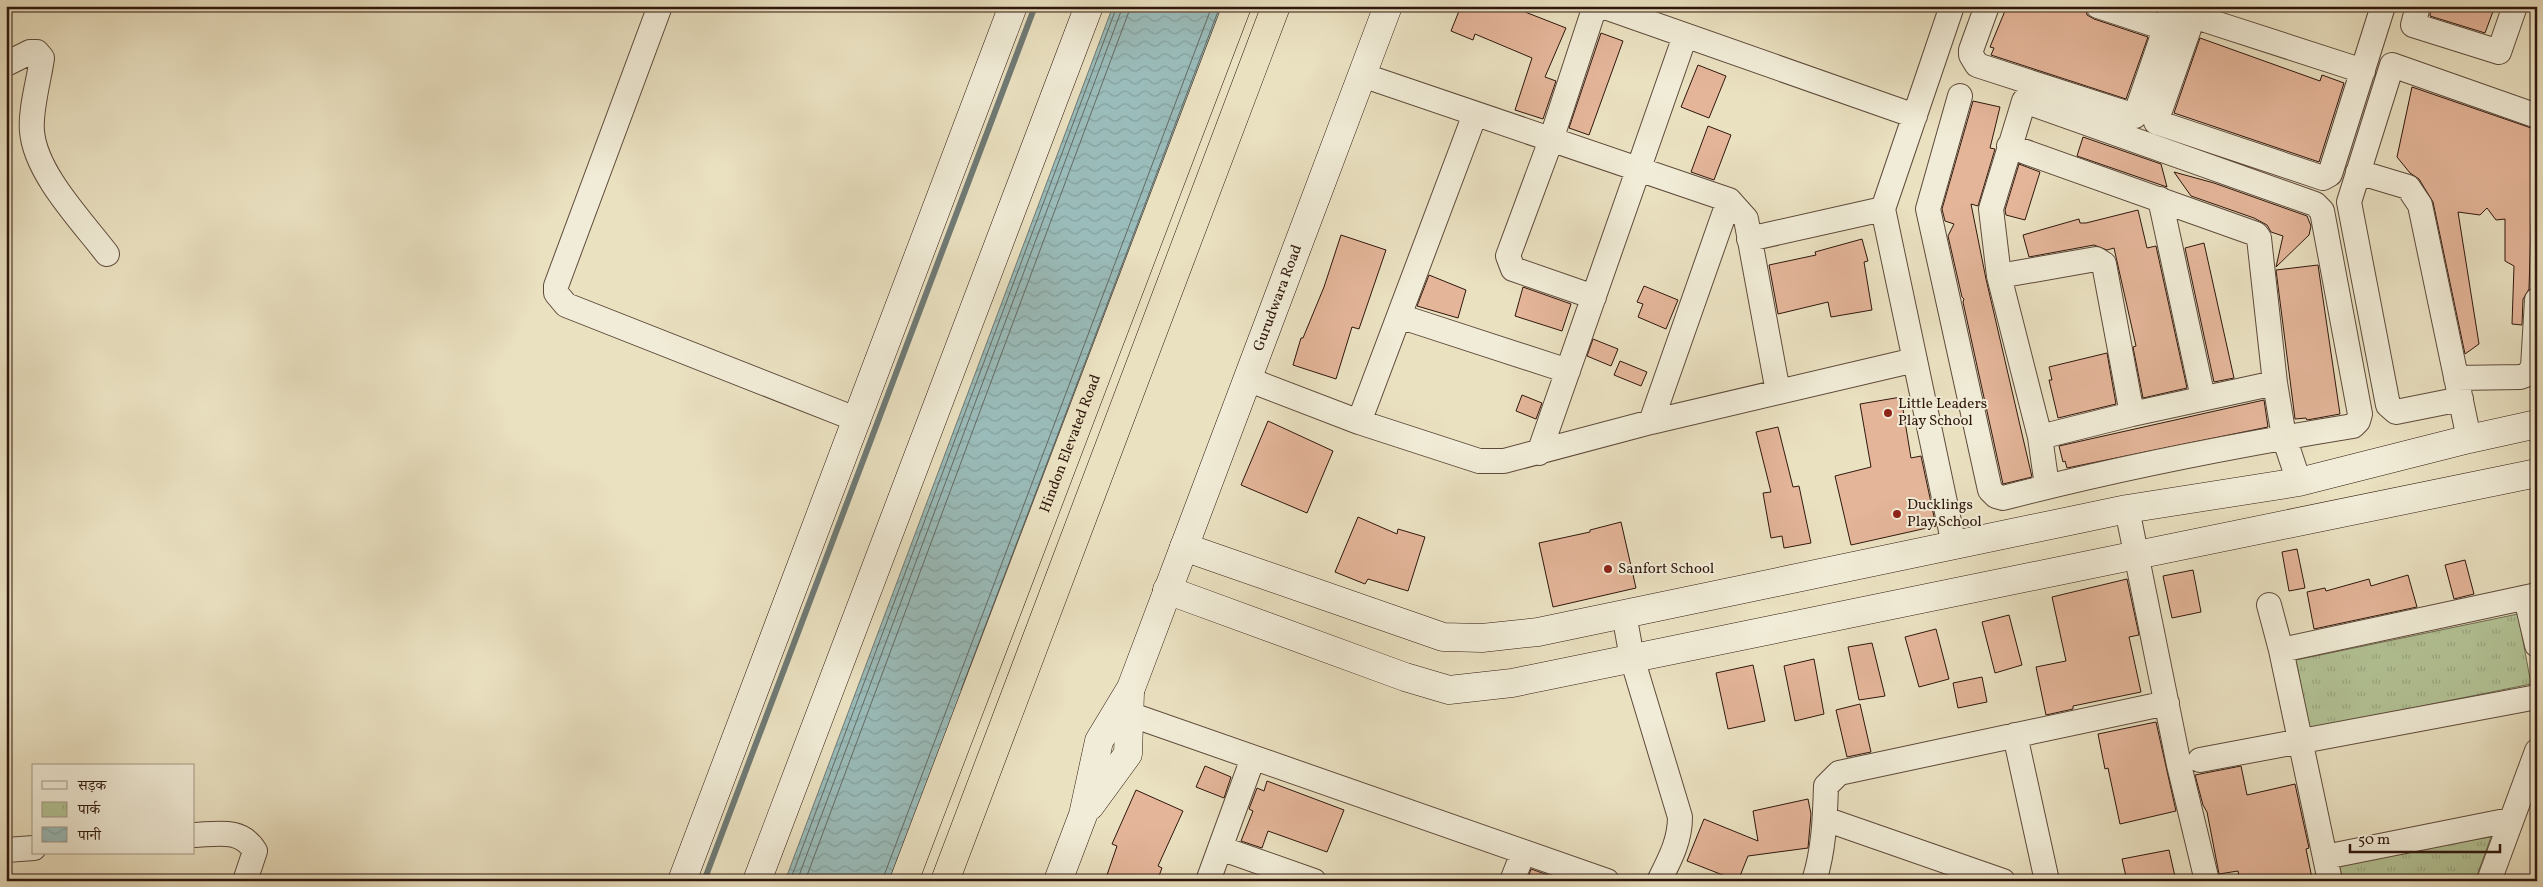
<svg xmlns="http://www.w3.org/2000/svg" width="2543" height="887" font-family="Vollkorn,'Noto Serif Devanagari',serif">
<defs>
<pattern id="park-tufts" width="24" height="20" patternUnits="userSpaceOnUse" patternTransform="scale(1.25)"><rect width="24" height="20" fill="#b3c396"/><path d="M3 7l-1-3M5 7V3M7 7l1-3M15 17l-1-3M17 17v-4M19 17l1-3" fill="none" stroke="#9aa780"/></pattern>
<pattern id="water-waves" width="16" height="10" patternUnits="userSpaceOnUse" patternTransform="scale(1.25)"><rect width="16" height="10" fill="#9abcba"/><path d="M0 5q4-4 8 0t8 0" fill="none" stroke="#85a19f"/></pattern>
</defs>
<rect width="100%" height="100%" fill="#eae1c1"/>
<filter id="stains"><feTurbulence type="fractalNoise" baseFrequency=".004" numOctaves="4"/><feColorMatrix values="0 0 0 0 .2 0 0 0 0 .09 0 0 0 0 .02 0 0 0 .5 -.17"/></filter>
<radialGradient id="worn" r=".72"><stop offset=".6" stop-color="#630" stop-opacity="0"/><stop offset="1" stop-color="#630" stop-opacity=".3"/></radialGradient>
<!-- park -->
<path fill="url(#park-tufts)" stroke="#716d52" d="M2518,614L2531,684L2309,729L2296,660Z
M2491,837L2475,881H2338L2335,861Z"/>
<!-- water -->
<path fill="url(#water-waves)" stroke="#6f7a75" d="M1113,6H1232L900,881H785Z"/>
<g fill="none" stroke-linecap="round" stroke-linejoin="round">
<!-- shore -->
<path stroke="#646a64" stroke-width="1" d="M961,690L1220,6
M790,881L1117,6
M797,881L1123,6
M805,881L1131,6
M882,881L1212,6"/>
<!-- stream -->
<path stroke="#6f7a75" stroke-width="6" d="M704,881L1035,6"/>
</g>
<!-- building -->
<path fill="#e4b599" stroke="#2f170d" d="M1461,6H1504L1519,12L1520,10L1566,28L1545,77L1556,81L1543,119L1515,110L1532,58L1475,34L1473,40L1451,31Z
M2007,6H2085L2087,15L2094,19L2148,37L2126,99L1991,55L1994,48L1990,47Z
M2431,6H2495L2485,33L2430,16Z
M1601,33L1623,41L1589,135L1569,128Z
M2200,38L2320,81L2322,75L2344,83L2319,162L2174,113Z
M1698,65L1726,76L1709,118L1681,107Z
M2412,87L2534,129L2529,289L2523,299L2522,325L2512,324L2514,266L2505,261V219L2496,220L2487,208L2480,215L2458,212L2479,344L2465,354L2433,202L2419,179L2410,173L2397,157Z
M1973,101L2000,107L1990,148L1995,149L1978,206L1971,204L1986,279L2032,477L2003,484L1963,302L1964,299L1962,297L1948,236L1954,224L1945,221L1942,209Z
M1708,126L1731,135L1714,180L1691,172Z
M2083,137L2161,164L2167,187L2077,156Z
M2019,164L2040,172L2025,220L2006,215L2005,210Z
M2174,172L2214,183L2307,216L2311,226L2309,235L2276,267L2283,236L2271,232L2267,225L2254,218L2191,196Z
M2138,210L2147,248L2156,246L2187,388L2143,398L2133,347L2136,346L2114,248L2107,250L2094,245L2029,257L2023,235L2079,219L2080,223H2086Z
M1341,235L1386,250L1359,329L1352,327L1336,379L1293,365L1301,338H1303L1324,287Z
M1862,239L1868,261L1864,262L1872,310L1831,317L1828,302L1778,314L1769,265L1816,255L1815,252Z
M2204,243L2234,378L2214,382L2185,248Z
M2318,265L2340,414L2307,420L2306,418L2295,419L2276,270Z
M1429,275L1466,290L1458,318L1417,306Z
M1644,286L1678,300L1666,329L1638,317L1643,304L1637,302Z
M1523,287L1571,304L1562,331L1515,316Z
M1593,339L1618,349L1611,366L1587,356Z
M2107,353L2116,404L2058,418L2049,380H2052L2049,367Z
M1620,361L1647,372L1641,386L1614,375Z
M1522,395L1542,403L1536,419L1516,411Z
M1901,397L1911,458L1921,456L1936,526L1851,545L1835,476L1871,467L1860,404Z
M2264,400L2268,427L2067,468L2065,461L2063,462L2059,446Z
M1268,421L1333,451L1307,513L1241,485Z
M1778,427L1793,487L1799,486L1811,543L1784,548L1782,536L1771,538L1763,493L1771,492L1756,432Z
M1358,517L1397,534L1398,529L1425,537L1408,591L1368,579L1365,584L1335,572Z
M1621,522L1636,588L1553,607L1539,543L1590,532V530Z
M2297,549L2305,588L2289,591L2282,552Z
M2465,560L2474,594L2454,599L2445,565Z
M2193,570L2201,612L2172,618L2163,576Z
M2408,575L2417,607L2314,629L2307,592L2325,588L2326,591L2369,579L2371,586Z
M2127,579L2139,635L2129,637L2141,692L2073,706V709L2046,715L2036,667L2066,661L2052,597Z
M2009,615L2022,665L1995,673L1982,622Z
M1936,629L1949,679L1919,687L1905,637Z
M1872,643L1885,696L1859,700L1848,647Z
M1814,659L1824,714L1795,721L1784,666Z
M1753,665L1765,721L1728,729L1716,673Z
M1982,677L1987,702L1958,708L1953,683Z
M1860,704L1871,752L1847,757L1836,710Z
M2156,722L2176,811L2120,824L2108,768L2105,769L2098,734Z
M1205,766L1231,777L1224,798L1196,787Z
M2241,766L2247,795L2295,784L2309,848L2306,849L2312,878L2301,881H2240L2238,871L2219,874L2207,812L2203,805L2195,775Z
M1267,781L1344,810L1327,852L1268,831L1262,848L1241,841L1253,811L1249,809L1257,788L1264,791Z
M1136,790L1183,811L1158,866L1162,868L1157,881H1123L1107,875L1117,846L1112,844Z
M1808,799L1811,814L1808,848L1748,856L1738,881L1687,861L1704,819L1758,841L1753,811Z
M2169,850L2176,881H2127L2122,859Z
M1531,869L1565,881H1527Z"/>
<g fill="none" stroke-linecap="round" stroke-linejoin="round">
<defs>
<path id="street" d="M660,6L556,286V293L566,305L858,420
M1602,6L1915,116
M1952,6L1883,209L1954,545
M1987,6L1971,50V55L1977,65L2135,116L2173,6
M2098,6L2165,28
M2197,6L2156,122L2323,178L2330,174L2383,6
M2418,6L2413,25L2499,52L2515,6
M2193,16L2363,71
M6,64L30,52H37L42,58C39,80 30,110 32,131C35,173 82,221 107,254
M1362,75L1729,200L1746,219L1778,392
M1960,96L1928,209L1990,490L1996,496L2003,498C2118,468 2236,445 2353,426L2358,421L2360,414L2322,211L2315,204L2024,101L1991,209L1999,276L2040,437L2047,486
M2009,146L2256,234L2259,238L2275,383L2284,437L2299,482
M2358,172L2408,187L2420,205L2469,439
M2160,199L2203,398
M1749,239L1883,209
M1999,276L2096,259L2104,264L2132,414L2040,437
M1594,297L1513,269L1508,256L1551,140L1595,6
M1399,316L1568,371
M2456,378L2520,377L2528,374L2533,367L2537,300
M1247,379L1359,422L1479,461H1504L1651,422L1915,360
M2461,399L2396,412L2388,405L2349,202L2392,65L2537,116
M2132,414L2275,383
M1359,422L1475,114
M1651,422L1729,200
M1539,453L1685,36
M2127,509L2179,765L2207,881
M2526,598L2537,645
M2269,605L2281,650L2330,881
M1624,614L1632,658L1680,817C1680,841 1670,859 1659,881
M2281,650L2537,595
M1129,714L1607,881
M2015,735L2047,881
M2200,760L2537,697
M1825,819L2003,881
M194,835C218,834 241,828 255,851L245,881
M1220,848L1314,881
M6,850L34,848
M2325,857L2510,820
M1208,881L1253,758
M1512,881L1523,853
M1814,881C1824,850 1825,818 1826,786L1839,773L2167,703
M2489,881L2537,751"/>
<g id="secondary">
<path d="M1184,547L1443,637L1482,638L1538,632L2127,509L2299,482L2469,439L2537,424"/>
<path d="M1167,590L1405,677L1449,690L1512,683L2537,473"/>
<path d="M1090,806L1128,754L1130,692"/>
<path d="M682,881L1013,6"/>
<path d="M757,881L1089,6"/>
<path id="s1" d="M1058,881L1083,815L1099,741L1131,688L1388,6"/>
</g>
<g id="highway">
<path id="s2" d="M904,881L1237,6"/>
<path d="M945,881L1276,6"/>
</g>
</defs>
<!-- street casing -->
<use href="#street" stroke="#5e4a3a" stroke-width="26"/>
<!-- secondary casing -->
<use href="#secondary" stroke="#2f170d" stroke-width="29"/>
<!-- highway casing -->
<use href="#highway" stroke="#2f170d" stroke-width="29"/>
<!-- street -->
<use href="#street" stroke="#f1ecd7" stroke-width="24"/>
<!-- secondary -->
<use href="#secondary" stroke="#f1ecd7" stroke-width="28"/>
<!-- highway -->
<use href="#highway" stroke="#eae1c1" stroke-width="28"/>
</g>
<!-- markers -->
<g fill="#8f2418" stroke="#f1ecd7" stroke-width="2">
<circle cx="1888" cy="413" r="5"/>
<circle cx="1897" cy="514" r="5"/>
<circle cx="1608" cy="569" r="5"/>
</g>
<g text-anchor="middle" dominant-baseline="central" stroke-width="4" stroke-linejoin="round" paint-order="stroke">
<!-- street labels -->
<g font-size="15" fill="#2f170d" stroke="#f1ecd7">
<text stroke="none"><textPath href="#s1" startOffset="625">Gurudwara Road</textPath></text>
<text stroke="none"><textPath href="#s2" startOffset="468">Hindon Elevated Road</textPath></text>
</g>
<!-- poi labels -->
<g font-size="15" fill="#2f170d" stroke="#f1ecd7" text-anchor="start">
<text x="1898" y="404">Little Leaders<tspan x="1898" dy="17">Play School</tspan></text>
<text x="1907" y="505">Ducklings<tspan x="1907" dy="17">Play School</tspan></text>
<text x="1618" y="569">Sanfort School</text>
</g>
</g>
<!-- margin -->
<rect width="2543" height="887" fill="none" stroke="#eae1c1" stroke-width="25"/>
<rect x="8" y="8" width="2528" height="872" fill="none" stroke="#2f170d" stroke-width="2.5"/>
<rect x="12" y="12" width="2518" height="862" fill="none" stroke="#2f170d"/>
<!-- legend -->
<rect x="32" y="764" width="162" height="90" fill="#f1ecd7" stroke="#a39786"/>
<rect x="42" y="781" width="25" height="8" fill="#f1ecd7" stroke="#a39786"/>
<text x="78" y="790" font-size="15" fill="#2f170d">सड़क</text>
<rect x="42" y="802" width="25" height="15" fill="url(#park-tufts)" stroke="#a39786"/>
<text x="78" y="814" font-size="15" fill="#2f170d">पार्क</text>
<rect x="42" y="827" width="25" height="15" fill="url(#water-waves)" stroke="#a39786"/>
<text x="78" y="840" font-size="15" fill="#2f170d">पानी</text>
<!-- scale -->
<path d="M2350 844v8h150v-8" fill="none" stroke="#2f170d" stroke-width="2.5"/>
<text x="2358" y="844" font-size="15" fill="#2f170d" stroke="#f1ecd7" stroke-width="4" paint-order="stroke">50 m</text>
<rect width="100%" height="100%" filter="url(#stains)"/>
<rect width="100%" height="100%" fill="url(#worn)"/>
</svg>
